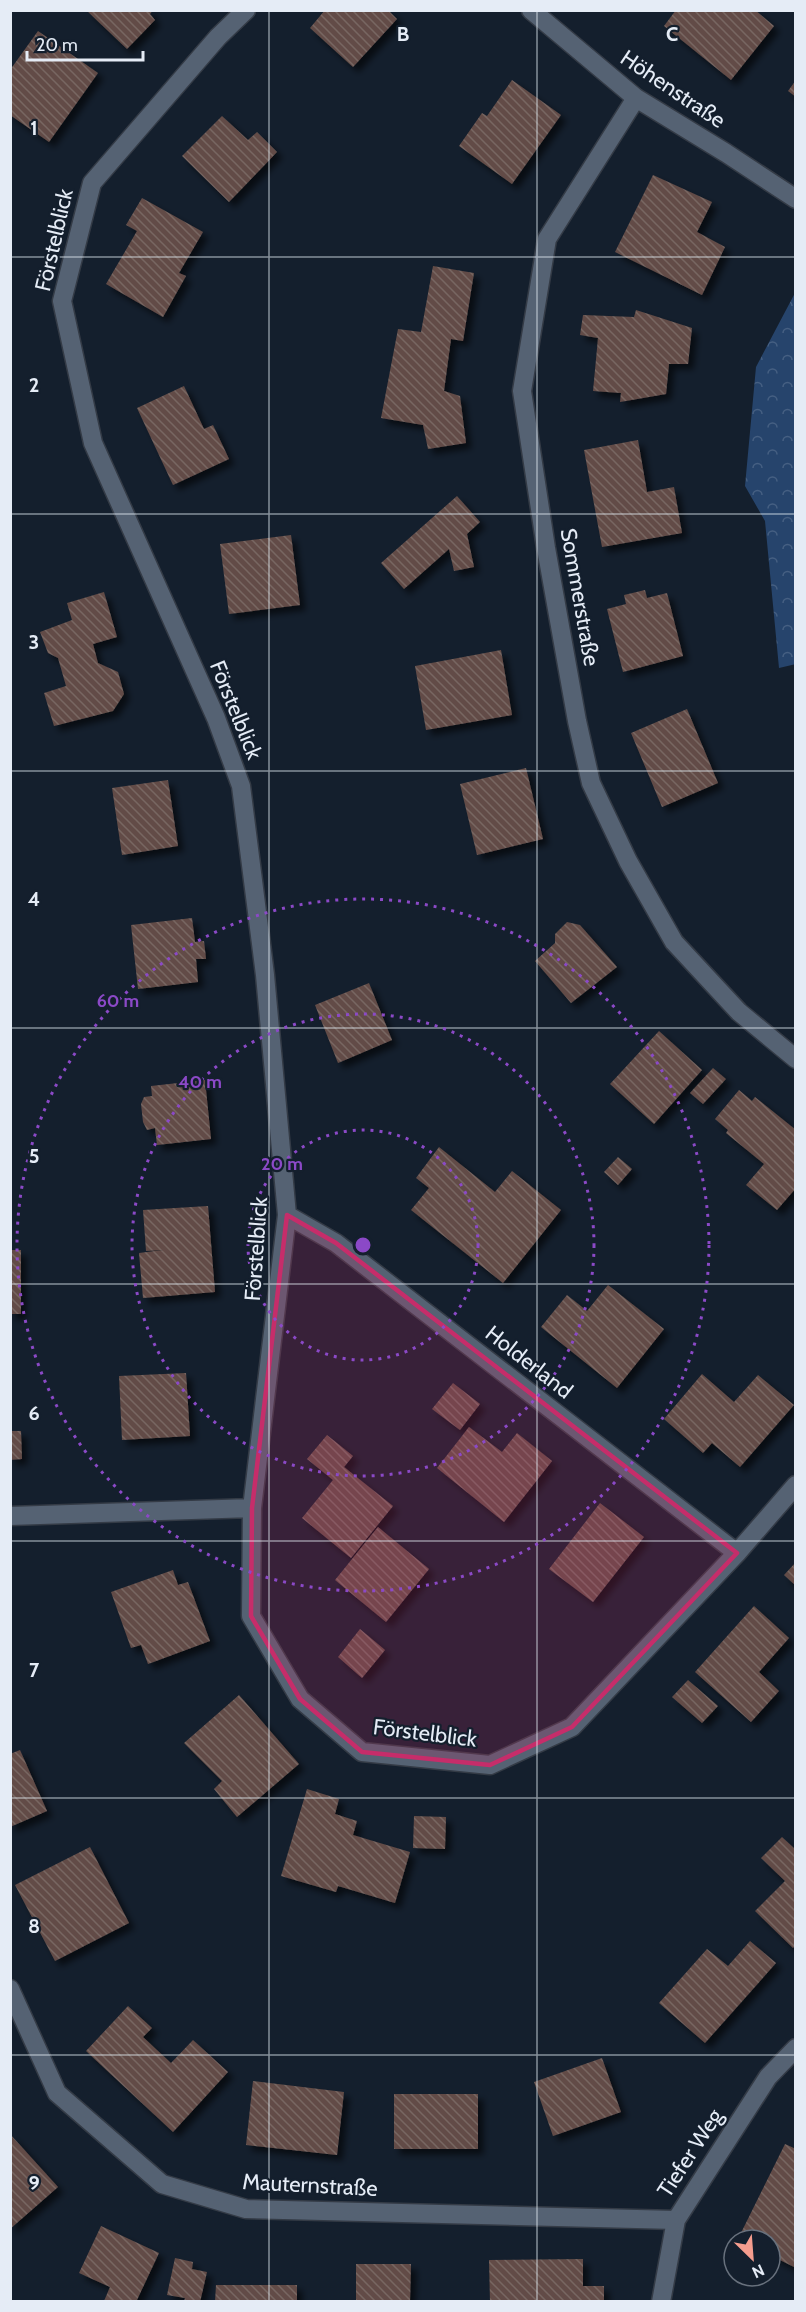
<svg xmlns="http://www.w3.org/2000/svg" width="806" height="2312" font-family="Cabin,sans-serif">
<defs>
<pattern id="park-crowns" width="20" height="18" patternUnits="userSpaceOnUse" patternTransform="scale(1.5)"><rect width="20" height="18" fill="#26446c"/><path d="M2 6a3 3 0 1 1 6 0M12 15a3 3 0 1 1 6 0" fill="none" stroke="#455f82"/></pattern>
<pattern id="building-back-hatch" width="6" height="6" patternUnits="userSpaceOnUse" patternTransform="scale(1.5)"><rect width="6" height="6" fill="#624c47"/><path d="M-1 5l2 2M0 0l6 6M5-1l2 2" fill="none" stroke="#786662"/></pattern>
<filter id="shadow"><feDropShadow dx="5.5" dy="5.5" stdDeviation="3" flood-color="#0009"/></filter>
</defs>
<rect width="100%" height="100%" fill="#141f2d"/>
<!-- park -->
<path fill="url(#park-crowns)" d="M795,293L796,664L779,668L765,521L745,486L756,367Z"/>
<!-- building -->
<path fill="url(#building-back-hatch)" filter="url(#shadow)" d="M86,10H153L150,14L155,20L127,49Z
M325,10H388L397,19L353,67L310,28Z
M676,10H755L774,26L731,80L664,26Z
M38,31L98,73L49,142L10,115V70Z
M512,80L561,115L512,184L459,146L482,113L487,116Z
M796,80V97L788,91Z
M222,116L248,140L257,132L277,152L229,202L182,156Z
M653,175L712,202L697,232L725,247L702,295L615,252Z
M142,198L203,232L179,273L186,276L163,317L106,284L137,231L126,225Z
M433,266L474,273L463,341L451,339L444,391L460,396L466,443L428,449L423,425L381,418L398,329L421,332Z
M636,310L692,328L688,364H669L666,394L620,402L621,393L593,391L598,338L580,335L583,315L634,317Z
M184,386L204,429L213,425L229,459L173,485L137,408Z
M638,440L647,492L674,487L682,533L602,547L584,450Z
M457,496L480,522L467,534L474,567L454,571L449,549L404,589L381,563Z
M291,535L300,605L229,614L220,544Z
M645,590L647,598L667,593L683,656L623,672L607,609L626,604L624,595Z
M104,592L117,637L93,644L98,663L118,672L124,694L113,711L54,726L44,693L66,686L58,658L48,653L40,632L72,620L67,603Z
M501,650L512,715L426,730L415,666Z
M687,709L718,783L662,807L631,733Z
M526,768L543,839L477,855L460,784Z
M168,780L178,846L122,855L112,788Z
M192,918L195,942L204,941L206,959H196L198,982L138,989L131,925Z
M567,922L580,925L617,967L571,1003L535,961L555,943V934Z
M369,983L392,1040L338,1063L315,1005Z
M659,1031L702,1070L654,1124L610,1084Z
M713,1068L726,1079L703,1104L690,1093Z
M205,1080L211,1139L157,1145L155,1128L147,1130L143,1122L141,1104L144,1097L152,1096L151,1086Z
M739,1090L752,1101L755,1097L796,1130V1188L777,1210L746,1185L764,1164L726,1133L728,1130L715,1119Z
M439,1147L495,1192L512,1171L561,1210L503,1283L411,1210L429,1188L416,1178Z
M618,1157L632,1169L618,1185L604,1172Z
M208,1206L215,1292L143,1298L139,1253L163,1250L146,1251L143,1210Z
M10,1250H21V1314H10Z
M608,1285L664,1329L617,1388L541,1327L567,1295L587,1311Z
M186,1373L190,1436L122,1440L119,1376Z
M702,1374L734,1402L758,1375L794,1405L740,1467L712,1443L703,1453L664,1419Z
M453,1383L480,1404L460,1430L432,1409Z
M469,1427L502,1452L517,1433L552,1461L504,1522L437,1468Z
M10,1431H21L22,1459L10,1460Z
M327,1435L353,1456L344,1467L393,1506L351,1558L302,1518L333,1480L307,1459Z
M600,1503L644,1537L593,1602L549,1569Z
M378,1527L429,1569L386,1622L335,1580Z
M796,1562V1586L784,1575Z
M173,1570L178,1585L188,1582L210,1641L148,1664L141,1645L131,1648L111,1592Z
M754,1606L789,1638L759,1672L779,1691L751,1722L695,1672Z
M360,1629L385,1650L362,1678L338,1657Z
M688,1680L718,1706L702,1723L672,1697Z
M239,1695L299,1764L237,1817L214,1789L222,1781L184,1743Z
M20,1750L47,1811L10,1827V1754Z
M307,1789L339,1799L335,1814L357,1821L353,1835L410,1852L395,1903L338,1886L336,1892L281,1876Z
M414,1816L446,1817L445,1849L413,1848Z
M782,1837L796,1850V1945L793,1948L755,1911L785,1881L761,1858Z
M90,1847L129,1923L55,1961L15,1885Z
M750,1941L776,1963L705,2043L659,2003L707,1949L728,1966Z
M128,2006L152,2028L143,2037L171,2063L193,2040L228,2072L173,2132L86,2051Z
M602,2058L621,2112L553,2136L534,2082Z
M253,2081L344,2092L337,2155L246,2145Z
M394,2094H478V2149H394Z
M10,2134L58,2187L10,2229Z
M785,2144L796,2149V2268L770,2255V2240L738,2239Z
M101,2226L159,2253L136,2302L104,2301L110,2287L79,2273Z
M175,2258L193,2262L192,2269L207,2272L200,2302H184L185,2298L167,2295Z
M583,2259V2286H604V2302H490L489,2260Z
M356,2264H411L410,2302H356Z
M216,2285H297V2302H215Z"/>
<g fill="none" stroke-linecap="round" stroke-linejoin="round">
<defs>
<path id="minor" d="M246,10L218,37L92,183L62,301L93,443L216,718L241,786L265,975L287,1215L252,1508L251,1616L300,1699L362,1752L490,1765L572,1727L737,1553L796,1485
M531,10L636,98L726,153L796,199
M636,98L547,239L522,391L546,548L577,721L591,783L628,861L674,942L739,1012L796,1059
M287,1215L336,1243L737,1553
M10,1516L252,1508
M10,1989L57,2093L162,2184L246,2209L676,2220
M661,2302L676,2220L768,2077L796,2048"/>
</defs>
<!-- minor casing -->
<use href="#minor" stroke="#343b46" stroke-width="21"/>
<!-- minor -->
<use href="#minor" stroke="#556273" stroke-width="18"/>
</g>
<!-- marked area -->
<path fill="#c62d6a" fill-opacity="0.2" stroke="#c62d6a" stroke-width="4.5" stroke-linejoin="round" d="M287,1215L336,1243L737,1553L572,1727L490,1765L362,1752L300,1699L251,1616L252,1508Z"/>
<!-- grid -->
<path fill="none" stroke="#e5ecf6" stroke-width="1.5" stroke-opacity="0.55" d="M269,10V2302M537,10V2302M10,257H796M10,514H796M10,771H796M10,1028H796M10,1284H796M10,1541H796M10,1798H796M10,2055H796"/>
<!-- distance rings -->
<g fill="none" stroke="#8b49c7" stroke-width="3" stroke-dasharray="3 6">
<circle cx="363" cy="1245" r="115"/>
<circle cx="363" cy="1245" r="231"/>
<circle cx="363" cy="1245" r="346"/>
</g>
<g text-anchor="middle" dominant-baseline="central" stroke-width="4.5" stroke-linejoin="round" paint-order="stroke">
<!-- street labels -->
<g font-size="22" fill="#e5ecf6" stroke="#141f2d">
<text transform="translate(673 89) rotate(34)">Höhenstraße</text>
<text transform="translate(54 240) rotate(-77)">Förstelblick</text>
<text transform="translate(580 597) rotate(80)">Sommerstraße</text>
<text transform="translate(236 710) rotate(68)">Förstelblick</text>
<text transform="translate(256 1249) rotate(-86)">Förstelblick</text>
<text transform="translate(529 1362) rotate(38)">Holderland</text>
<text transform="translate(425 1733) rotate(7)">Förstelblick</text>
<text transform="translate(690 2153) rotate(-57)">Tiefer Weg</text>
<text transform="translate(310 2185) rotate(3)">Mauternstraße</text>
</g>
</g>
<g font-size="20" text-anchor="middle" font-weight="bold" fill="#e5ecf6" stroke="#141f2d" stroke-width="4.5" stroke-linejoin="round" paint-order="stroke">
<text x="403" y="41">B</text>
<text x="672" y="41">C</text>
<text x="34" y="135">1</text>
<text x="34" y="392">2</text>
<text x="34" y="649">3</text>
<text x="34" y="906">4</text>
<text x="34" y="1163">5</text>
<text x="34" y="1420">6</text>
<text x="34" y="1677">7</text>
<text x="34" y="1933">8</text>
<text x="34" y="2190">9</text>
</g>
<circle cx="363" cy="1245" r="9" fill="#8b49c7" stroke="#141f2d" stroke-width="3"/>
<g font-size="18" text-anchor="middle" font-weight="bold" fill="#8b49c7" stroke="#141f2d" stroke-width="4.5" stroke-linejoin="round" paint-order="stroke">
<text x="118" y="1007">60 m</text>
<text x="200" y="1088">40 m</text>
<text x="282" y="1170">20 m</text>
</g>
<!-- border -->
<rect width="806" height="2312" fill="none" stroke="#e5ecf6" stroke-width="24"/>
<!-- north arrow -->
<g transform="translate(752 2258) rotate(155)"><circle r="28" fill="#141f2d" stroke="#68717d" stroke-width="1.5"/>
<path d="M0-4.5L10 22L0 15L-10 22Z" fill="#f59d8e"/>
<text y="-9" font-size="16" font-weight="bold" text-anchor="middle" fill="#e5ecf6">N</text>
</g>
<!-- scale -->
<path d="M27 51v9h116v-9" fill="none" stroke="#e5ecf6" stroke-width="3"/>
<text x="36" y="51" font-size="18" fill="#e5ecf6" stroke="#141f2d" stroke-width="4.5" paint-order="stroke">20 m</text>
</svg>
